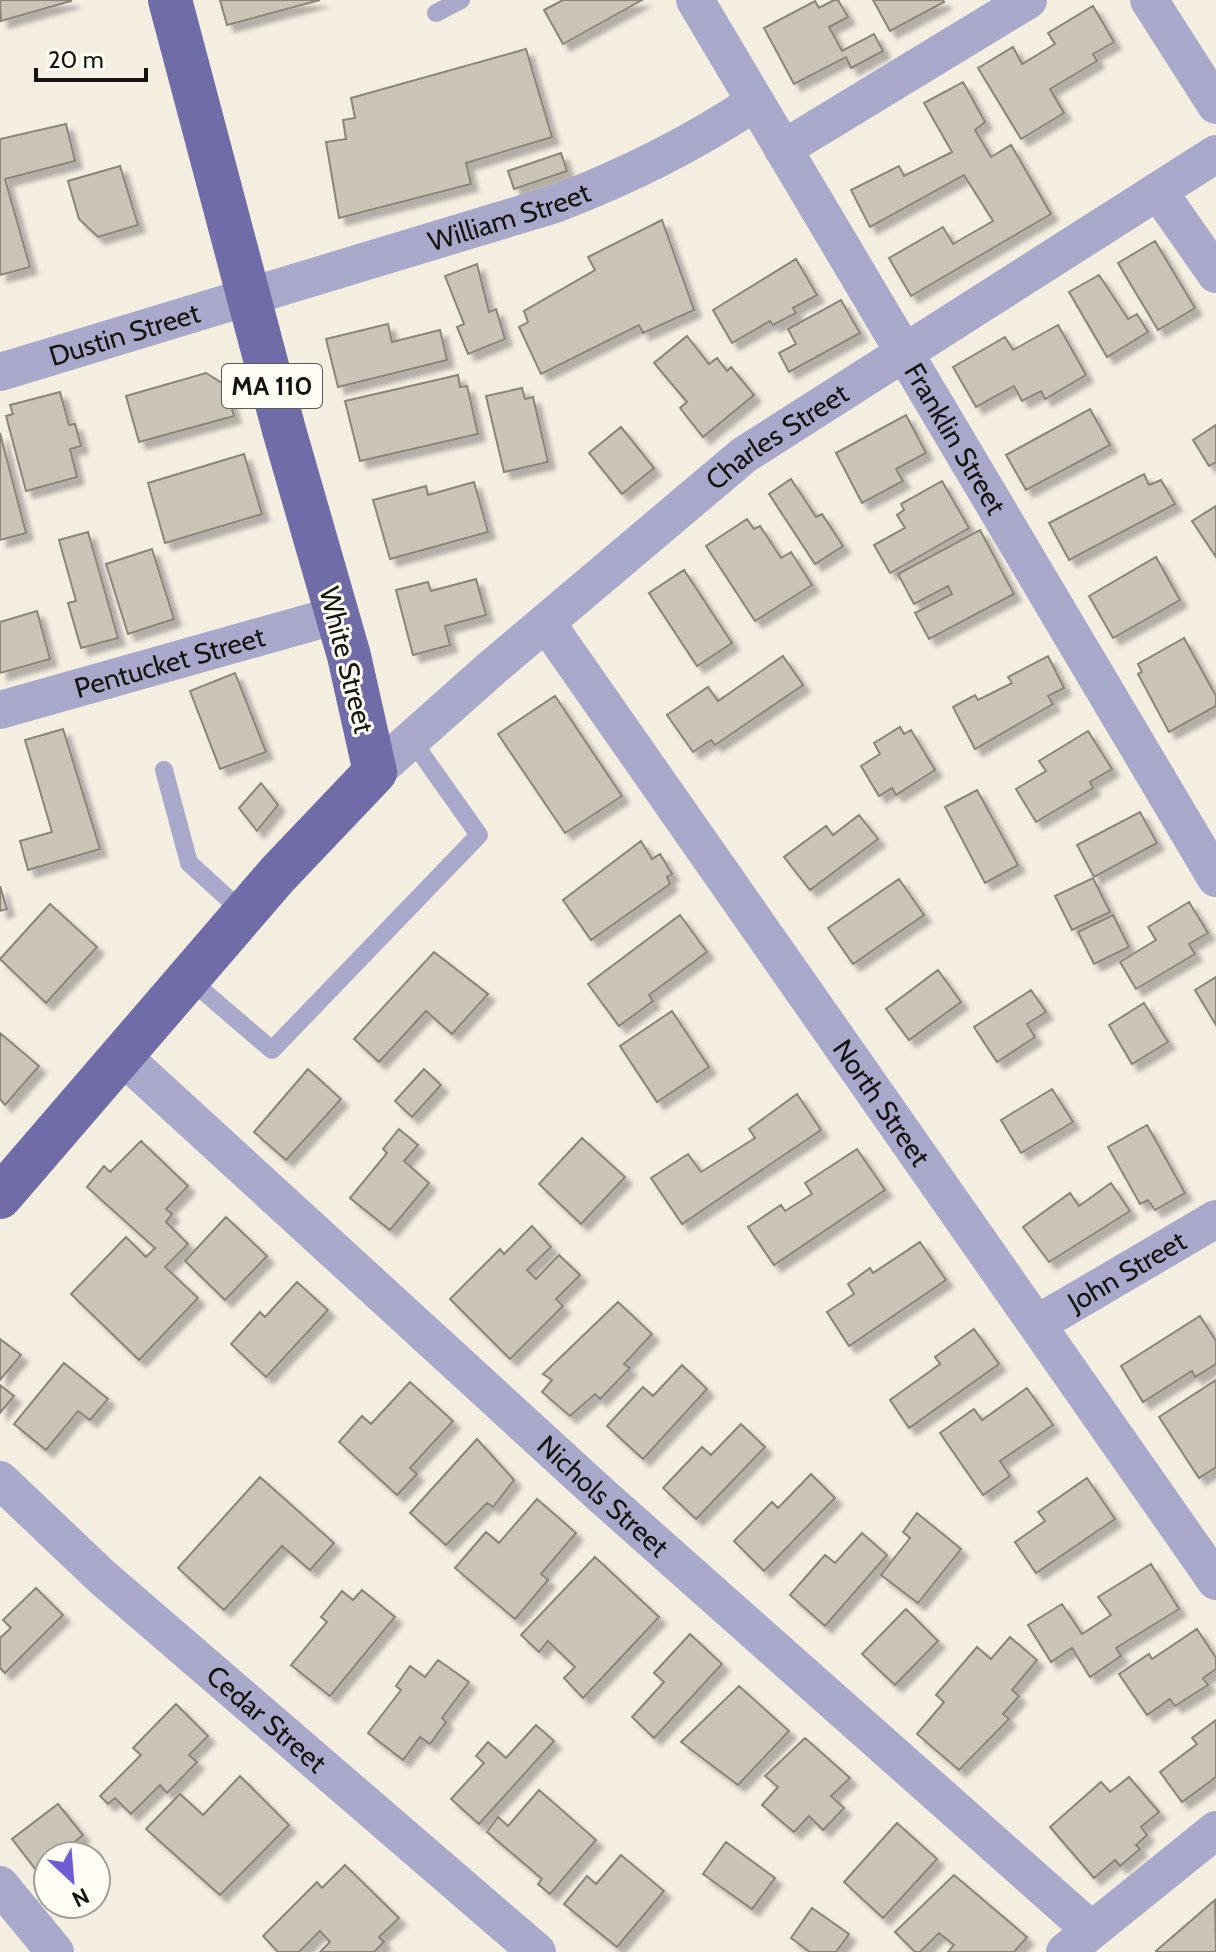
<svg xmlns="http://www.w3.org/2000/svg" width="1216" height="1952" font-family="Cabin,sans-serif">
<defs>
<filter id="shadow"><feDropShadow dx="7" dy="7" stdDeviation="2" flood-color="#0004"/></filter>
</defs>
<rect width="100%" height="100%" fill="#f4eee1"/>
<!-- building -->
<path fill="#c9c4b6" stroke="#8a8578" stroke-width="2" filter="url(#shadow)" d="M0,0H71V1L1,21Z
M220,0H320L227,25Z
M563,0H642L563,44L544,10Z
M834,0H838L848,17L829,27L842,51L874,34L883,51L851,68L846,57L794,84L764,28L815,1L819,8Z
M873,0H943L944,2L890,31Z
M1093,6L1114,42L1093,54L1097,61L1050,89L1064,113L1021,139L978,68L1013,47L1022,64L1055,44L1048,33Z
M526,49L552,137L466,163L471,184L339,218L326,142L346,139L343,120L355,118L351,98Z
M963,82L985,122L975,130L991,157L1011,145L1051,214L911,296L889,258L943,227L953,244L993,221L964,175L870,227L851,190L899,166L904,176L952,152L924,103Z
M66,124L75,161L5,179L30,267L0,275V139Z
M561,153L567,171L514,189L508,171Z
M120,166L138,225L98,237L79,219L68,181Z
M662,220L694,310L643,333L639,325L541,374L519,327L528,322L524,311L595,270L588,257Z
M1155,241L1195,308L1158,330L1118,263Z
M796,259L817,295L793,308L796,313L773,325L770,321L732,343L713,310Z
M477,264L489,312L496,309L505,339L468,354L457,327L464,324L445,276Z
M1099,275L1128,319L1137,314L1148,332L1107,357L1069,292Z
M841,300L860,333L789,372L779,353L796,344L788,329Z
M388,324L392,342L440,330L447,360L338,387L326,339Z
M1058,325L1086,375L1045,399L1041,391L1022,401L1014,386L976,407L953,367L1005,337L1013,350Z
M687,336L709,364L717,358L727,371L731,367L754,395L703,437L680,408L687,402L654,363Z
M206,373L225,385L234,416L139,442L126,396Z
M458,375L460,387L467,386L478,434L360,461L345,401Z
M522,388L525,399L533,397L548,462L504,472L486,396Z
M60,392L69,425L75,424L81,446L70,449L77,477L26,491L6,416L13,414L10,405Z
M1090,409L1110,445L1026,490L1006,455Z
M906,415L926,453L896,469L903,481L862,503L836,453Z
M1216,425V462L1209,466L1193,440Z
M621,427L654,468L622,494L589,453Z
M0,433L26,533L0,540Z
M244,454L262,514L165,543L148,483Z
M1144,474L1149,485L1161,480L1175,504L1069,560L1049,523Z
M791,479L816,517L822,514L843,546L815,564L769,494Z
M942,481L969,528L890,573L874,545L905,528L897,515L904,510L901,504Z
M474,482L488,532L390,559L373,500L426,486L428,495Z
M1216,506V557L1192,521Z
M747,519L754,529L760,526L781,558L791,552L812,585L755,621L706,546Z
M980,530L1014,594L929,639L915,613L952,594L948,586L914,604L898,574Z
M88,532L118,638L81,648L68,603L76,601L59,540Z
M152,549L174,619L128,634L106,564Z
M1156,557L1180,600L1113,638L1089,596Z
M684,570L732,643L697,666L649,593Z
M476,579L486,615L445,626L450,645L413,655L396,590L428,582L431,591Z
M37,611L50,659L0,673V622Z
M1184,638L1216,696V706L1169,732L1138,674L1142,672L1138,664Z
M783,656L803,685L715,745L711,740L693,752L667,715L708,687L718,701Z
M1048,656L1064,688L1048,696L1053,704L975,749L953,707L975,695L978,700L1012,683L1008,677Z
M235,673L266,752L220,769L190,691Z
M555,696L622,796L565,833L498,734Z
M900,727L904,734L911,730L935,770L896,795L892,788L879,796L861,766L880,754L874,743Z
M63,729L100,849L28,870L20,841L52,832L25,740Z
M1088,731L1112,769L1090,782L1093,788L1036,822L1016,789L1046,771L1039,761Z
M261,783L278,805L257,831L239,808Z
M977,790L1018,865L985,883L945,807Z
M1140,812L1157,843L1094,877L1077,845Z
M859,815L878,839L810,890L784,857L826,826L833,835Z
M641,841L652,859L660,854L672,874L667,877L670,884L591,940L563,900Z
M1093,878L1110,912L1072,930L1055,896Z
M899,879L924,915L853,964L828,928Z
M0,886L7,909L0,911Z
M1189,902L1208,933L1189,944L1195,954L1136,989L1120,962L1156,940L1148,927Z
M50,904L97,947L46,1003L0,959Z
M680,915L707,952L649,995L653,1001L619,1026L588,984Z
M1113,915L1129,947L1094,964L1078,932Z
M434,952L488,994L452,1034L426,1011L379,1062L354,1039Z
M938,970L961,1002L909,1040L886,1009Z
M1216,977V1025L1195,990Z
M1031,990L1046,1012L1027,1024L1035,1037L997,1062L974,1027Z
M1144,1003L1168,1042L1132,1064L1109,1025Z
M672,1011L709,1067L657,1102L620,1046Z
M0,1033L39,1066L5,1105L0,1099Z
M308,1069L341,1099L286,1160L254,1132Z
M424,1069L441,1085L412,1117L395,1101Z
M1052,1089L1073,1122L1021,1153L1001,1120Z
M797,1094L821,1130L682,1224L651,1178L688,1154L701,1172L755,1138L749,1129Z
M1147,1125L1185,1193L1155,1210L1148,1200L1140,1204L1108,1147Z
M399,1129L418,1145L404,1161L429,1183L390,1230L350,1198L387,1153L383,1149Z
M582,1138L625,1177L581,1224L539,1184Z
M141,1141L188,1186L166,1209L172,1214L166,1222L188,1244L165,1267L198,1298L139,1360L71,1294L126,1237L146,1257L155,1248L87,1187L104,1166L110,1172Z
M857,1149L885,1190L774,1265L748,1227L781,1205L785,1211L812,1194L805,1183Z
M1111,1183L1130,1211L1049,1262L1023,1227L1070,1193L1079,1206Z
M226,1217L267,1256L225,1300L185,1261Z
M532,1226L551,1247L527,1270L536,1279L559,1255L580,1275L556,1299L563,1306L510,1359L450,1299L500,1249L504,1254Z
M920,1242L946,1280L849,1346L827,1312L854,1294L848,1284L870,1268L873,1273Z
M297,1282L328,1310L266,1377L231,1344L260,1312L265,1317Z
M618,1302L652,1334L624,1364L630,1368L600,1399L595,1394L570,1416L542,1392L552,1380L543,1374Z
M1200,1316L1216,1341V1364L1195,1377L1192,1371L1143,1402L1121,1366Z
M974,1329L999,1364L909,1428L890,1400L940,1364L935,1357Z
M0,1339L21,1355L0,1380Z
M64,1363L108,1399L90,1420L78,1411L46,1450L14,1424Z
M682,1365L707,1389L643,1459L607,1426L643,1387L653,1396Z
M1216,1380V1467L1199,1478L1159,1417Z
M410,1382L453,1421L410,1468L417,1474L397,1495L339,1442L362,1416L371,1424Z
M0,1385L14,1396L0,1413Z
M1027,1388L1053,1425L1000,1461L1010,1476L983,1495L940,1433L974,1409L982,1420Z
M741,1424L765,1447L696,1519L663,1488L702,1447L711,1455Z
M477,1439L514,1480L493,1507L487,1503L446,1545L410,1513Z
M811,1474L835,1498L764,1571L734,1541L772,1502L778,1508Z
M260,1477L334,1543L310,1570L282,1546L224,1610L178,1568Z
M1087,1478L1115,1519L1036,1573L1015,1542L1045,1521L1038,1512Z
M537,1499L576,1533L541,1574L548,1580L515,1619L455,1568L486,1532L499,1543Z
M917,1513L961,1549L918,1603L881,1575L910,1538L903,1532Z
M862,1533L887,1555L825,1626L790,1595L825,1555L835,1563Z
M595,1557L659,1617L583,1698L564,1678L575,1667L548,1641L539,1652L521,1635Z
M1151,1564L1179,1609L1116,1648L1121,1656L1090,1677L1072,1648L1051,1662L1028,1625L1062,1604L1082,1634L1111,1615L1098,1597Z
M36,1588L63,1615L5,1673L0,1668V1638L11,1628L3,1620Z
M362,1590L395,1617L330,1696L291,1665L327,1622L321,1617L342,1591L353,1600Z
M906,1609L938,1641L895,1685L862,1654Z
M1197,1629L1216,1658V1669L1203,1678L1208,1685L1175,1706L1170,1699L1147,1715L1119,1674L1149,1654L1152,1659Z
M690,1634L722,1664L654,1738L632,1717L664,1682L654,1673Z
M1010,1637L1037,1660L1012,1690L1019,1696L1003,1714L1009,1719L959,1770L917,1734L944,1702L936,1695L977,1647L991,1659Z
M438,1660L469,1682L442,1718L446,1722L430,1744L420,1737L403,1760L368,1733L401,1690L396,1686L410,1666L425,1677Z
M739,1686L789,1731L738,1785L681,1742Z
M176,1704L208,1736L189,1755L197,1762L167,1793L160,1785L131,1814L115,1798L108,1804L100,1796L141,1755L133,1748Z
M1216,1720V1777L1182,1802L1160,1772L1197,1744L1192,1738Z
M536,1725L554,1741L479,1824L451,1799L484,1763L476,1756L488,1742L506,1758Z
M805,1738L850,1778L831,1796L844,1808L823,1830L809,1816L794,1832L762,1805L778,1787L765,1776Z
M240,1776L289,1825L220,1895L146,1829L180,1794L203,1815Z
M1129,1777L1159,1812L1141,1827L1147,1835L1136,1845L1140,1849L1120,1866L1115,1860L1094,1878L1050,1827L1101,1782L1110,1792Z
M539,1790L596,1840L550,1894L538,1884L542,1879L487,1832L498,1817L508,1826Z
M58,1804L83,1835L57,1856H48V1863L37,1871L12,1839Z
M897,1823L937,1859L883,1918L844,1882Z
M726,1842L775,1878L752,1909L703,1874Z
M621,1855L664,1891L617,1947L564,1904L587,1876L596,1884Z
M345,1865L399,1918L379,1937L384,1942L374,1952H320L330,1942L320,1931L299,1952H278L263,1936L317,1882L322,1888Z
M954,1875L1027,1937L1014,1952H948L954,1945L939,1933L920,1952H915L895,1932Z
M1215,1900L1216,1952H1156V1951Z
M812,1908L849,1934L836,1952H810L791,1938Z"/>
<g fill="none" stroke-linecap="round" stroke-linejoin="round">
<!-- service -->
<path stroke="#a8a8ca" stroke-width="18" d="M436,13L461,0
M164,770L189,863L244,913
M188,978L272,1050L479,835L411,739"/>
<!-- minor -->
<g stroke="#a8a8ca" stroke-width="38">
<path id="s1" d="M695,0L1216,878"/>
<path d="M1149,0L1216,105"/>
<path d="M783,149L1028,0"/>
<path d="M1158,191L1216,274"/>
<path id="s2" d="M0,372L555,204C626,177 691,145 755,102"/>
<path id="s3" d="M547,624L1216,1581"/>
<path id="s4" d="M0,710L337,615"/>
<path id="s5" d="M375,772L493,667L744,455L1216,154"/>
<path id="s6" d="M122,1056L600,1494L1090,1929"/>
<path id="s7" d="M1037,1324L1216,1219"/>
<path id="s8" d="M0,1480L102,1577L537,1952"/>
<path d="M0,1885L55,1952"/>
<path d="M1065,1952L1216,1830"/>
</g>
<!-- primary -->
<path stroke="#6f6ca8" stroke-width="44" d="M0,1197L278,874L375,772L349,656L284,430L170,0"/>
</g>
<g text-anchor="middle" dominant-baseline="central" stroke-width="6" stroke-linejoin="round" paint-order="stroke">
<!-- shield labels -->
<rect fill="#fffcf4" stroke="#5c5a54" stroke-width="2" x="222" y="364" width="100" height="44" rx="6"/>
<g font-size="26" font-weight="bold" fill="#161410">
<text x="272" y="386">MA 110</text>
</g>
<!-- street labels -->
<g font-size="28" fill="#161410" stroke="#fffcf4">
<text stroke="none"><textPath href="#s2" startOffset="532">William Street</textPath></text>
<text stroke="none"><textPath href="#s2" startOffset="130">Dustin Street</textPath></text>
<text stroke="none"><textPath href="#s5" startOffset="524">Charles Street</textPath></text>
<text stroke="none"><textPath href="#s1" startOffset="510">Franklin Street</textPath></text>
<text transform="translate(347 660) rotate(76)">White Street</text>
<text stroke="none"><textPath href="#s4" startOffset="176">Pentucket Street</textPath></text>
<text stroke="none"><textPath href="#s3" startOffset="584">North Street</textPath></text>
<text stroke="none"><textPath href="#s7" startOffset="104">John Street</textPath></text>
<text stroke="none"><textPath href="#s6" startOffset="652">Nichols Street</textPath></text>
<text stroke="none"><textPath href="#s8" startOffset="358">Cedar Street</textPath></text>
</g>
</g>
<!-- north arrow -->
<g transform="translate(72 1880) rotate(154)"><circle r="38" fill="#fffcf4" stroke="#a29f99" stroke-width="2"/>
<path d="M0-6L14 30L0 20L-14 30Z" fill="#6d5cd6"/>
<text y="-12" font-size="22" font-weight="bold" text-anchor="middle" fill="#161410">N</text>
</g>
<!-- scale -->
<path d="M36 68v12h110v-12" fill="none" stroke="#161410" stroke-width="4"/>
<text x="48" y="68" font-size="24" fill="#161410" stroke="#fffcf4" stroke-width="6" paint-order="stroke">20 m</text>
</svg>
